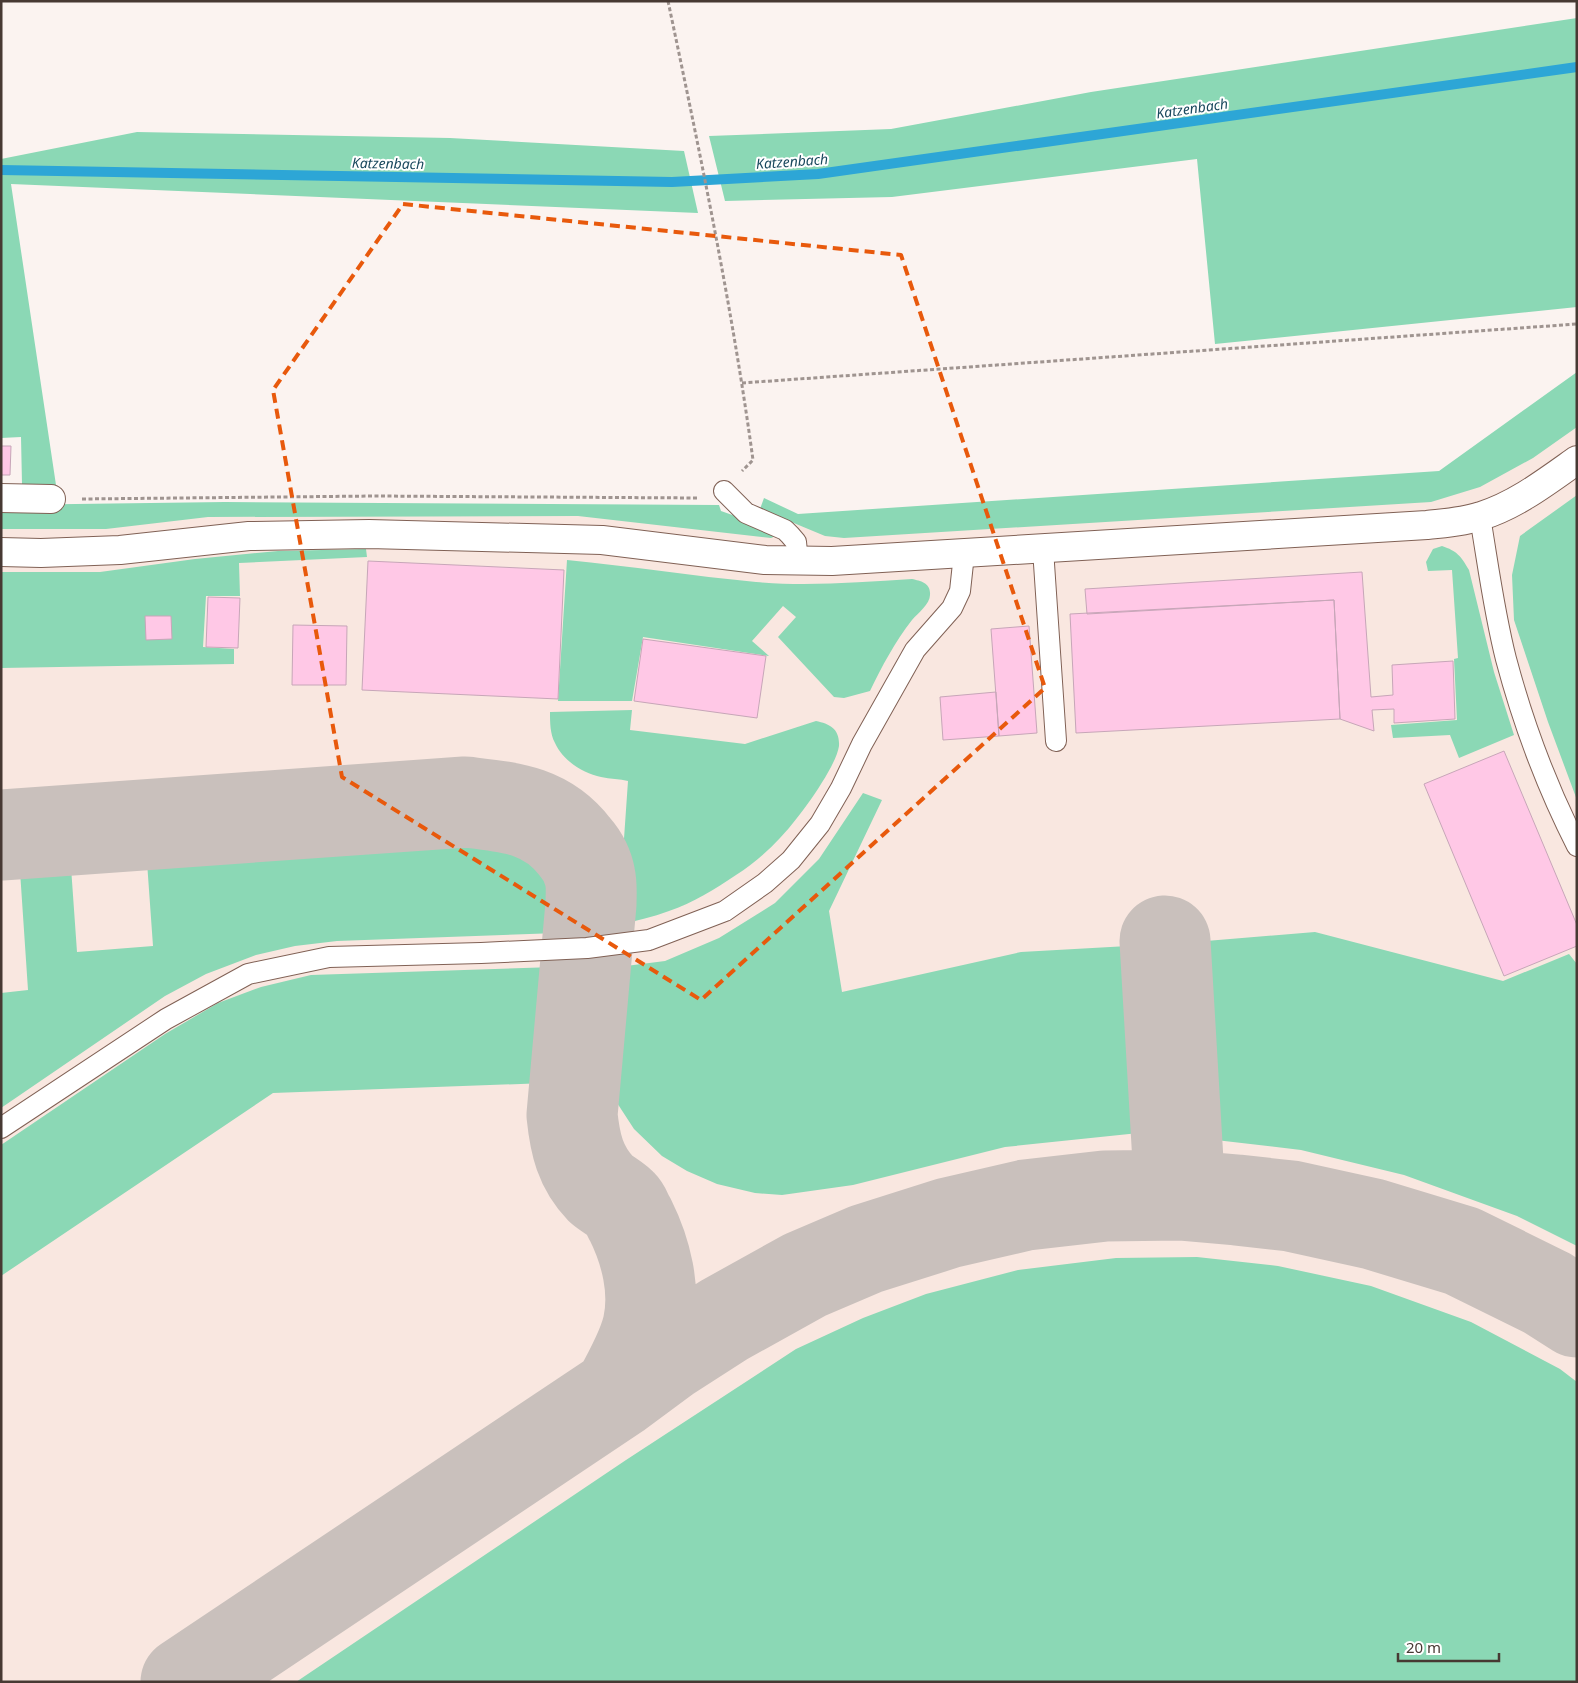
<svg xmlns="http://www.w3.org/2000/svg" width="1578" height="1683" font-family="'Noto Sans',sans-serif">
<rect width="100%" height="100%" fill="#fbf3f0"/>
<!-- built -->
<path fill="#f9e7e0" d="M1577,382V1682H1V510L719,512L744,522L781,539L788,522L1444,477Z"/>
<!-- green -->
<path fill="#8bd8b5" d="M1577,18V307L1215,344L1197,159L892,197L725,201L709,136L891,129L1091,92Z
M137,132L450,138L684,151L698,213L11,184L56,485L22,484L21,437L1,438V159Z
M1577,372V427L1533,458L1480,487L1431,502L844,538L825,536L760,509L764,498L798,514L1439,471Z
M1577,495V800L1548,722L1514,620L1512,575L1520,536Z
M225,502L719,505L721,511L755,523L778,535L771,538L578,516L208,517L106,529H1V505Z
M1442,546C1457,551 1461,556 1469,570L1494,672L1514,735L1459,758L1450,735L1393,738L1391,725L1457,720L1454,659L1458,658L1452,570L1428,571L1426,562L1433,549Z
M366,549L367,557L239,563L240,596H206L203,647L234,649V664L1,668V572H100L195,559L278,551Z
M567,560C630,566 693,576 756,582C808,587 860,582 912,579C921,581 931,583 930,595C930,604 918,613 912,620C895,642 882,666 870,691L844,698L834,697L778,637L796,617L783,606L752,641L769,656L643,637L632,701H558Z
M632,710L630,730L745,744L816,721C830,724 840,729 839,746C836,768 796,822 780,838C767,852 752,865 736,875C715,889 693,903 669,911C653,917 635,921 618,925L628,781C620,779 610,779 601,777C583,773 563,761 555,743C550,734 550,722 550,712Z
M863,793L882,800L829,911L842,992L1021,952L1146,945L1158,1131L1005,1147L853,1185L782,1195L755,1193L717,1184L687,1171L662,1156L634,1129L608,1089L618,967L665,961L719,938L775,903L819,859Z
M449,846C460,847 511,846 518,849C525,852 530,860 534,865C551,886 557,907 558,933L337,941L295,946L256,955L206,974L165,996L1,1108V993L28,990L20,871L71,867L77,952L153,946L147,862Z
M1315,932L1503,981L1569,954L1577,964V1246L1517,1216L1404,1175L1301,1150L1207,1139L1194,942Z
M555,967L546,1083L273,1093L1,1276V1145L165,1034L218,1003L261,987L311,975Z
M1197,1257L1278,1266L1371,1286L1471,1322L1560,1369L1577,1382V1682H296L626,1460L796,1349L863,1318L926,1294L1018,1270L1116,1258Z"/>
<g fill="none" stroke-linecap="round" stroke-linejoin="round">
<!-- stream -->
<path stroke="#2da6d6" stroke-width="10" d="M1,170L672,182L818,174L1577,67"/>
<!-- taxiway -->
<path stroke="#c9c0bc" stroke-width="91" d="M1,835L465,802C508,807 546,809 575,847C582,855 588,866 590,877C592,886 591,896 591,904L572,1115C575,1144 580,1167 601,1189C608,1195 617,1199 622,1205C626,1209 627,1215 630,1219C646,1251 656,1290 648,1326C643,1348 629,1373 618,1393
M1165,941L1180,1195
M186,1682L618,1393L668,1356L724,1320L805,1275L866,1249L948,1223L1026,1205L1105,1196L1180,1195L1237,1200L1291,1206L1373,1224L1462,1251L1547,1293L1577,1312"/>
</g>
<!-- building -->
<path fill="#ffc8e6" stroke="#c7a6b8" d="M1,446H11L10,475H1Z
M368,561L564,570L558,699L362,690Z
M1362,572L1371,697L1393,695L1392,665L1453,661L1455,719L1394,723V709L1372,710L1374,731L1340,719L1334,600L1087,614L1085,589Z
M208,597L240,598L238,648L206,647Z
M1334,600L1340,719L1076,733L1070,614Z
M145,616H171L172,639L146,640Z
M293,625L347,626L346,685H292Z
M1029,626L1037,733L999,736L991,629Z
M643,639L766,656L757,718L634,701Z
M996,692L999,736L943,740L940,697Z
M1504,751L1577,925V946L1504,976L1424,784Z"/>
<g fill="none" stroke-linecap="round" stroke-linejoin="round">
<defs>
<path id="lane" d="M724,491L746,513L785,530L790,535L796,542L798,562
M1480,517C1488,564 1494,612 1506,659C1523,723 1547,787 1577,846
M1043,549L1056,741
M1,1128L166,1019L248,974L329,957L481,953L587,948L649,940L725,911L765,883L791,860L820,824L841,788L862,744L915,650L952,608L960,591L964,554"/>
<path id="street" d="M1,498L51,499
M1,552L41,553L120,550L249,536L369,534L602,540L765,560L832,561L1427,525C1445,523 1464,522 1481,516C1516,505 1546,482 1577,460"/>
</defs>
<!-- lane casing -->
<use href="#lane" stroke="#806155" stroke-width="22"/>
<!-- street casing -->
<use href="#street" stroke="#806155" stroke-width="30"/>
<!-- path -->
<path stroke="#9f9490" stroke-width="3" stroke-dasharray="4 2.5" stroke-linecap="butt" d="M668,1C700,153 732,306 753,460L742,471
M742,383L1577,324
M82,499L375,496L698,498"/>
<!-- lane -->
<use href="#lane" stroke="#fff" stroke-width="20"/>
<!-- street -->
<use href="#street" stroke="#fff" stroke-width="28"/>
</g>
<!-- marked area -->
<path fill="none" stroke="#e8590c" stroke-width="4" stroke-dasharray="10 6" stroke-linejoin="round" d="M403,204L901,255L1045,688L701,1000L342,777L273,390Z"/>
<g text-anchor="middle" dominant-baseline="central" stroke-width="4" stroke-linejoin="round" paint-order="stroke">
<!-- water labels -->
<g font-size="14" font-style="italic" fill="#19485d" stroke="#fff">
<text transform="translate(1192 108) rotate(-8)">Katzenbach</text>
<text transform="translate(792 161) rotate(-4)">Katzenbach</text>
<text transform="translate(388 163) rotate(1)">Katzenbach</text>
</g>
</g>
<!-- border -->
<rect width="1578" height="1683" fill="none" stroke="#473933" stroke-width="5"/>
<!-- scale -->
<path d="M1398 1653v8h101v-8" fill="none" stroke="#473933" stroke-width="2.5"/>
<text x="1406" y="1653" font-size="15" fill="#473933" stroke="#ffffff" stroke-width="4" paint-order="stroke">20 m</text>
</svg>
